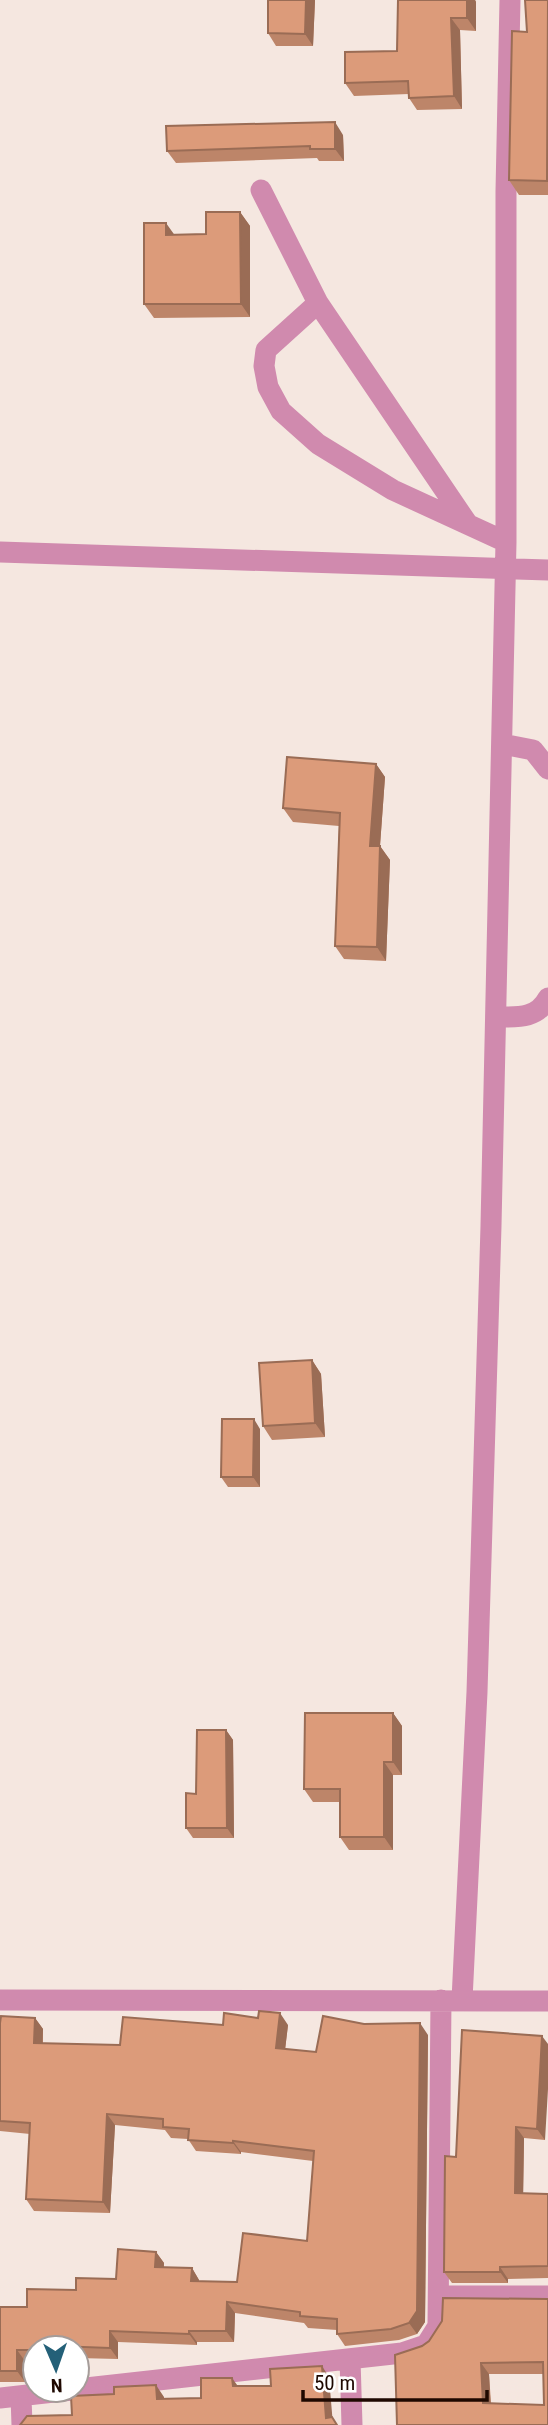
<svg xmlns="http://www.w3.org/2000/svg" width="548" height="2425" font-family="'Roboto Condensed',sans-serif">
<rect width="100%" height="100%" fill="#f5e7e0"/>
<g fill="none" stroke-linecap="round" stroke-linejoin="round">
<!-- minor -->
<path stroke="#d08aae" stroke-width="21" d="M261,190L318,303L467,523
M318,303L266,350L264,366L268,387L281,411L318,444L393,490L506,542
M0,552L548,570
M502,744L533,750L548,769
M496,1017C517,1017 537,1019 548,998
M0,2000L548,2001
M462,2000L477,1692L491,1226L506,542V191L510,0
M439,2296H548
M350,2359L352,2425
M77,2389L402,2353L426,2345L438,2326L441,2000
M21,2396L22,2425
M0,2398L72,2390"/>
</g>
<!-- wall -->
<path fill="#bd8569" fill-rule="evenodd" d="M315,0L313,46H276L268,33Z
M398,0H475L476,2V31L460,30L462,109L417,110L409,98V94L354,96L345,83L397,51Z
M548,0V195H519L509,180L527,32Z
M343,135L344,161H319L317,158L176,163L167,151Z
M240,212L250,226V317L154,318L144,304L174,235L206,234Z
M376,764L385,777L380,846L390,860L386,961L344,959L335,946L339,826L293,822L283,808Z
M312,1360L321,1374L325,1437L272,1440L263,1426Z
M260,1429V1487H228L221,1477Z
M393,1713L402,1726V1775H393V1850H349L340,1837V1802H313L304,1789Z
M226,1730L233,1740L234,1838H193L186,1828L196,1794Z
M35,2018L43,2029V2043L120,2045L223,2025H288L285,2049L316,2052L428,2035L425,2322L417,2334L399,2340L345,2346L337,2334V2330L308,2328L304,2323L235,2313L234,2342H197V2345L118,2342V2359L77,2358V2348H35V2361H25V2382H0V2307H27L76,2290L116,2279L156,2252L164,2263V2267L192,2268L199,2280V2281L237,2282L307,2241L313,2161L241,2152V2154L196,2151L188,2139L171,2138L165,2130L115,2125L110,2213L34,2211L26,2199L30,2134L0,2131V2023Z
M542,2036L545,2140L524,2138L523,2194H548V2278L508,2279V2283H452L444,2272L456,2157Z
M548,2299V2425H397L422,2346ZM489,2374H543L544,2405L491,2403Z"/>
<!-- shaded-wall -->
<path fill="#9a6c55" d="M306,0H315L313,46L305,34Z
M467,0H475L476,2V31L467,18Z
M451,18L460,30L462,109L454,96Z
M335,122L343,135L344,161L335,149Z
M240,212L250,226V317L241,304Z
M166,223L176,237L166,235Z
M376,764L385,777L379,859L370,846Z
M380,846L390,860L386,961L377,947Z
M312,1360L321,1374L325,1437L315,1423Z
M254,1419L260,1429V1487L253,1477Z
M393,1713L402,1726V1775L393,1762Z
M226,1730L233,1740L234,1838L227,1828Z
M384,1762L393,1775V1850L384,1837Z
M280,2013L288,2025L284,2059L276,2048Z
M35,2018L43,2029L42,2054L34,2043Z
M420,2023L428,2035L425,2322L417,2334L409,2323Z
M542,2036L548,2044V2089L545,2140L537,2129Z
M107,2114L115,2125L110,2213L103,2202Z
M516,2127L524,2138L523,2205L515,2193Z
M233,2141L241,2152V2154L233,2143Z
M156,2252L164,2263L163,2278L155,2267Z
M500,2267L508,2279V2283L500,2272Z
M192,2268L199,2280V2292L191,2281Z
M227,2302L235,2313L234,2342L226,2331Z
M110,2331L118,2342V2359L110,2348Z
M189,2331L197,2342V2345L189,2334Z
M17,2350L25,2361V2382L17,2371Z
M481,2363L489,2374L491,2414L483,2403Z
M322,2366L329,2377L333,2425L326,2418Z
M232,2378L240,2389L233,2386Z
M156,2385L164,2397V2410L157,2399Z"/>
<!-- building -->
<path fill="#dc9b7a" stroke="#9a6c55" stroke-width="2" fill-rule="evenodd" d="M268,0H306L305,34L268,33Z
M398,0H467V18H451L454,96L409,98L408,81L345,83V52L397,51Z
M525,0H548L547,181L509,180L512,31L527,32Z
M335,122V149H310V146L167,151L166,126Z
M206,212H240L241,304H144V223H166V235L206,234Z
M287,757L376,764L370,846H380L377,947L335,946L340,813L283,808Z
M312,1360L315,1423L263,1426L259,1363Z
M222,1419H254L253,1477H221Z
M305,1713H393V1762H384V1837H340V1789H304Z
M197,1730H226L227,1828H186V1793L196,1794Z
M259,2011L280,2013L276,2048L316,2052L323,2016L364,2024L420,2023L417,2311L409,2323L391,2329L337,2334V2319L300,2316V2312L227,2302L226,2331H189V2334L110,2331V2348L57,2346V2348H35V2350H17V2371H0V2307H27V2289L76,2290V2278L116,2279L118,2249L156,2252L155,2267L192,2268L191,2281L237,2282L243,2233L307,2241L314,2151L233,2141V2143L188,2140L189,2129L163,2127V2119L107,2114L103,2202L26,2199L30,2123L0,2121V2023L1,2016L35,2018L34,2043L120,2045L123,2017L223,2025L224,2013L258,2018Z
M462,2030L542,2036L537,2129L516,2127L515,2193L548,2194V2266L500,2267V2272H444L445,2156L456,2157Z
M443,2298L548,2299V2425H397L395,2355L422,2346L429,2341L442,2321ZM543,2362L544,2405L483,2403L481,2363Z
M322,2366L326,2418L332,2417L337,2425H20L27,2416L72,2415L71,2396L114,2394V2387L156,2385L157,2399L201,2398V2378H232L233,2386H271L270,2369Z"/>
<!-- north arrow -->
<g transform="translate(56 2369) rotate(178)"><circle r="33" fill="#ffffff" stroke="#a59c99" stroke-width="2"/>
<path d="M0-5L12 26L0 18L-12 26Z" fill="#246078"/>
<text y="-10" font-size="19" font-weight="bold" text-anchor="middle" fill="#1e0800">N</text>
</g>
<!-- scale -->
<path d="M303 2390v10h184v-10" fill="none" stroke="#1e0800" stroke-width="3.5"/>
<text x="314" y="2390" font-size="21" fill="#1e0800" stroke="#ffffff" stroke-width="5" paint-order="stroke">50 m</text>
</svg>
